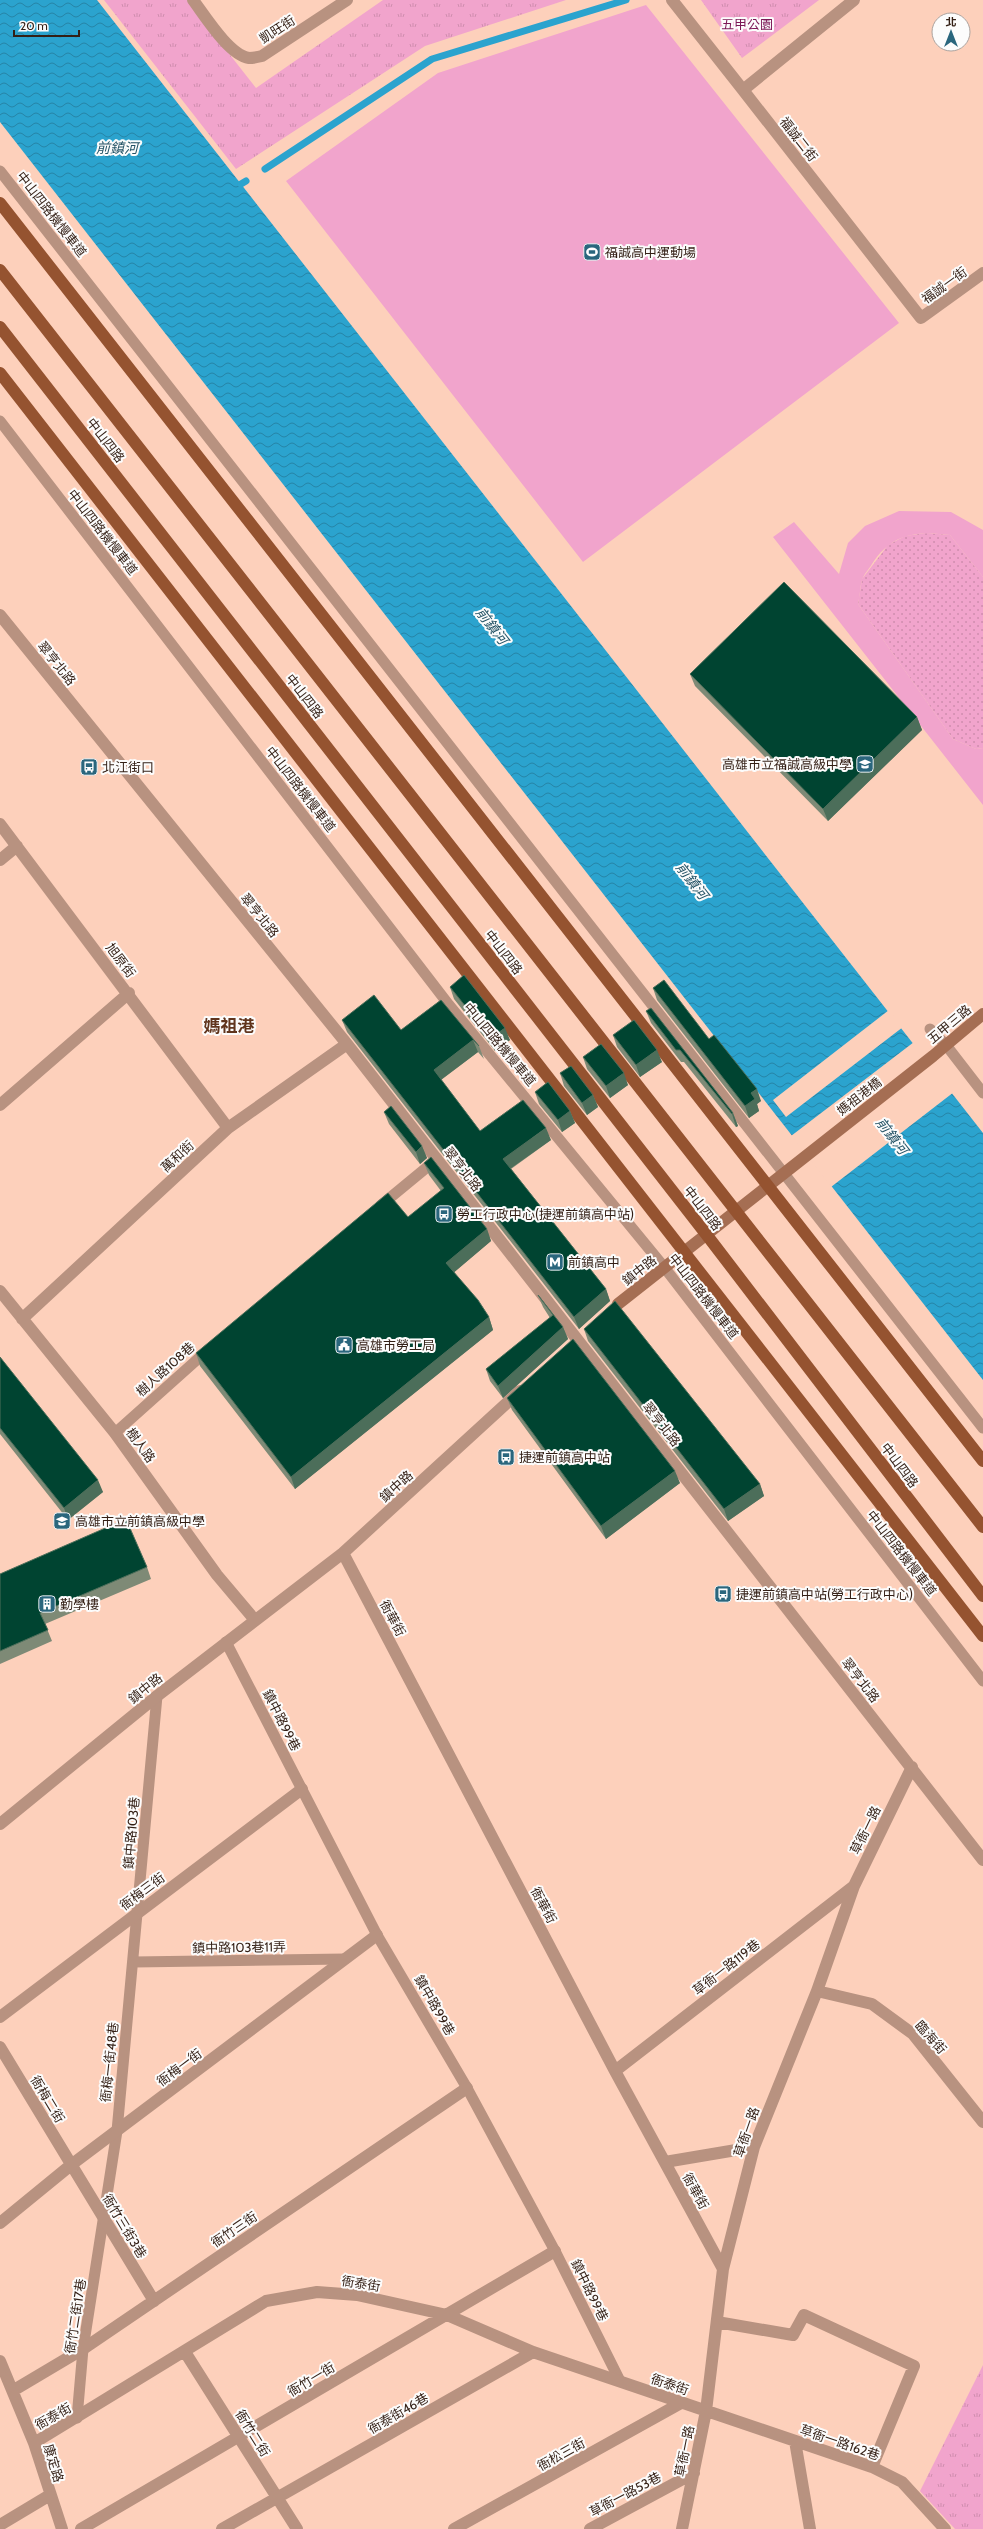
<svg xmlns="http://www.w3.org/2000/svg" width="983" height="2529" font-family="Cabin,'Noto Sans TC',sans-serif">
<defs>
<pattern id="grass-dots" width="8" height="8" patternUnits="userSpaceOnUse"><rect width="8" height="8" fill="#f1a4cc"/><path d="M2 2h.1M6 6h.1" fill="none" stroke="#cf8dae" stroke-width="1.8" stroke-linecap="round"/></pattern>
<pattern id="park-tufts" width="24" height="20" patternUnits="userSpaceOnUse"><rect width="24" height="20" fill="#f1a4cc"/><path d="M3 7l-1-3M5 7V3M7 7l1-3M15 17l-1-3M17 17v-4M19 17l1-3" fill="none" stroke="#cf8dae"/></pattern>
<pattern id="water-waves" width="16" height="10" patternUnits="userSpaceOnUse"><rect width="16" height="10" fill="#2ba3ce"/><path d="M0 5q4-4 8 0t8 0" fill="none" stroke="#2584a6"/></pattern>
</defs>
<rect width="100%" height="100%" fill="#fdd0bb"/>
<!-- grass -->
<path fill="url(#grass-dots)" d="M926,533L950,535L983,577V748L976,749L953,739L858,604L862,579L888,545L905,536Z"/>
<!-- park -->
<path fill="url(#park-tufts)" d="M104,0H187L256,88L383,0H566L425,46L236,169Z
M701,0H819L742,58Z
M983,2365V2529H955L920,2491Z"/>
<!-- garden -->
<path fill="#f1a4cc" d="M646,5L899,323L583,562L286,181L438,73Z
M899,511L951,512L983,530V577L950,535C916,531 892,533 872,564C869,569 864,574 862,580C860,587 860,596 858,604L953,739L976,749L983,748V805L773,537L794,522L839,574L848,543L865,526Z"/>
<!-- water -->
<path fill="url(#water-waves)" d="M0,0H97L983,1133V1380L0,122Z"/>
<!-- pier -->
<path fill="#fdd0bb" d="M889,1010L903,1027L786,1117L773,1100Z
M914,1042L954,1092L831,1187L791,1136Z"/>
<g fill="none" stroke-linecap="round" stroke-linejoin="round">
<!-- stream -->
<path stroke="#2ba3ce" stroke-width="7" d="M265,169L432,59L626,0
M241,184L246,181"/>
<!-- lane -->
<path stroke="#b89280" stroke-width="11" d="M0,171L983,1428
M0,421L449,1005L664,1267L983,1681
M930,1029L946,1045L983,1093
M380,1206L437,1159
M115,1433L209,1349
M226,1642L377,1935L467,2088L555,2251L620,2381
M134,1962L345,1959
M77,2418L83,2349L117,2131L157,1696"/>
<!-- street -->
<path stroke="#b89280" stroke-width="12" d="M193,0C205,16 229,55 249,58C253,58 258,57 262,56L347,0
M672,0L743,90
M854,0L743,90L921,318L983,273
M0,615L347,1044L983,1860
M0,824L228,1128
M0,860L17,846
M0,1105L129,993
M0,1291L115,1433L217,1575L254,1619
M22,1319L228,1128L347,1044
M343,1553L615,2071L723,2269
M0,1824L157,1696L343,1553L520,1391
M817,1991L872,2004L913,2034L983,2122
M0,2017L302,1789
M0,2047L154,2301
M615,2071L854,1886
M665,2162L754,2147
M0,2223L71,2165L377,1935
M717,2322L793,2335L804,2315L914,2366L872,2467
M185,2352L297,2529
M0,2361L34,2443L62,2529
M14,2390L83,2349L467,2088
M795,2441L810,2529
M34,2443L266,2301L317,2292L357,2295L447,2315L533,2352L872,2467L902,2482L945,2529
M0,2525L50,2495
M81,2529L555,2251
M222,2529L533,2352
M454,2529L681,2403
M590,2529L694,2473
M682,2529L706,2411L723,2269L754,2147L817,1991L854,1886L912,1767"/>
<!-- secondary -->
<path stroke="#a56e53" stroke-width="12" d="M618,1304L933,1056L983,1014"/>
<!-- primary -->
<path stroke="#955330" stroke-width="12" d="M0,203L983,1461
M0,270L983,1527
M0,327L706,1234L983,1596
M0,373L983,1636"/>
</g>
<!-- wall -->
<path fill="#7e8a76" d="M690,674L917,717L922,730L828,821L695,686Z
M450,987L510,1040L495,1051L454,999Z
M653,988L709,1039L761,1101L757,1104L759,1111L749,1118L657,1000Z
M441,1000L479,1046L484,1059L478,1052L441,1080L480,1131L551,1140L511,1169L606,1289L610,1301L579,1329L347,1032L342,1020L401,1030Z
M651,1008L733,1113L738,1126L736,1127L684,1062H681L651,1023L646,1011Z
M613,1035L662,1062L640,1077L617,1047Z
M583,1057L628,1085L610,1098L587,1069Z
M560,1073L593,1095L598,1107L587,1115L564,1086Z
M535,1092L570,1111L575,1123L562,1132L539,1104Z
M384,1112L422,1146L427,1158L420,1164L389,1124Z
M424,1163L487,1229L491,1241L454,1272L489,1317L493,1330L295,1489L200,1366L196,1353L408,1217L441,1191L429,1175Z
M538,1295L563,1327L568,1339L503,1398L490,1381L486,1369L550,1318L543,1307Z
M584,1329L760,1484L764,1496L728,1521L588,1341Z
M0,1357L103,1492L68,1520L0,1434Z
M507,1398L680,1483L606,1539L512,1410Z
M147,1567L151,1579L45,1624L52,1641L0,1664V1574Z"/>
<!-- shaded-wall -->
<path fill="#4c6e5a" d="M917,717L922,730L828,821L823,809Z
M505,1028L510,1040L495,1051L491,1038Z
M473,1040L478,1052L438,1082L434,1070Z
M657,1050L662,1062L640,1077L636,1065Z
M624,1073L628,1085L610,1098L606,1086Z
M757,1089L761,1101L757,1104L759,1111L749,1118L745,1106L751,1093Z
M593,1095L598,1107L587,1115L582,1103Z
M570,1111L575,1123L562,1132L558,1120Z
M733,1113L738,1126L736,1127L732,1114Z
M546,1128L551,1140L507,1171L503,1159Z
M422,1146L427,1158L420,1164L416,1152Z
M487,1229L491,1241L451,1275L446,1263Z
M606,1289L610,1301L579,1329L574,1317Z
M489,1317L493,1330L295,1489L291,1477Z
M563,1327L568,1339L503,1398L498,1386Z
M675,1471L680,1483L606,1539L601,1526Z
M98,1480L103,1492L68,1520L64,1508Z
M760,1484L764,1496L728,1521L724,1509Z"/>
<!-- building -->
<path fill="#004431" stroke="#4c6e5a" d="M784,582L917,717L823,809L690,674Z
M464,975L505,1028L491,1038L450,987Z
M664,980L709,1039L714,1035L757,1089L751,1093L755,1099L745,1106L653,988Z
M374,995L401,1030L441,1000L479,1046L473,1040L434,1070L480,1131L523,1100L546,1128L503,1159L606,1289L574,1317L342,1020Z
M651,1008L733,1113L732,1114L680,1050H676L646,1011Z
M634,1020L657,1050L636,1065L613,1035Z
M601,1044L624,1073L606,1086L583,1057Z
M571,1066L593,1095L582,1103L560,1073Z
M548,1082L570,1111L558,1120L535,1092Z
M391,1106L422,1146L416,1152L384,1112Z
M431,1157L487,1229L446,1263L478,1300L489,1317L291,1477L196,1353L388,1193L408,1217L444,1188L424,1163Z
M538,1295L563,1327L498,1386L486,1369L553,1315Z
M615,1301L760,1484L724,1509L584,1329Z
M573,1339L675,1471L601,1526L507,1398Z
M0,1357L98,1480L64,1508L0,1428Z
M126,1519L147,1567L40,1613L48,1630L0,1651V1574Z"/>
<!-- icons -->
<defs>
<symbol id="stadium-square" viewBox="-11 -11 22 22"><rect x="-9" y="-9" width="18" height="18" rx="4" fill="#2a667d" stroke="#fcfcfc"/><path d="M0-5a6.5 5 0 1 0 0 10a6.5 5 0 1 0 0-10ZM-3.5-1.8h7v3.6h-7Z" fill="#fff"/></symbol>
<symbol id="school-square" viewBox="-11 -11 22 22"><rect x="-9" y="-9" width="18" height="18" rx="4" fill="#2a667d" stroke="#fcfcfc"/><path d="M0-5L7-2L0 1L-7-2ZM-4 1L0 2.5L4 1V4Q0 6-4 4Z" fill="#fff"/></symbol>
<symbol id="bus-square" viewBox="-11 -11 22 22"><rect x="-9" y="-9" width="18" height="18" rx="4" fill="#2a667d" stroke="#fcfcfc"/><path d="M-5-6H5V4H4V6H2V4H-2V6H-4V4H-5ZM-3.5-4V0h7V-4ZM-3.5 1.2v1.5H-2V1.2ZM2 1.2v1.5H3.5V1.2Z" fill="#fff"/></symbol>
<symbol id="metro-square" viewBox="-11 -11 22 22"><rect x="-9" y="-9" width="18" height="18" rx="4" fill="#2a667d" stroke="#fcfcfc"/><path d="M-5.5 5V-5H-3L0 0L3-5H5.5V5H3V-.5L0 4L-3-.5V5Z" fill="#fff"/></symbol>
<symbol id="civic-square" viewBox="-11 -11 22 22"><rect x="-9" y="-9" width="18" height="18" rx="4" fill="#2a667d" stroke="#fcfcfc"/><path d="M-.6-6.5H3V-4.5H.6V-3L4-1V1h2V6H-6V1h2V-1L-.6-3ZM-1.2 2.5V6h2.4V2.5Z" fill="#fff"/></symbol>
<symbol id="building-square" viewBox="-11 -11 22 22"><rect x="-9" y="-9" width="18" height="18" rx="4" fill="#2a667d" stroke="#fcfcfc"/><path d="M-4-6H4V6H1V3H-1V6H-4ZM-2.5-4.3h1.7v1.8h-1.7ZM.8-4.3h1.7v1.8H.8ZM-2.5-1h1.7V.8h-1.7ZM.8-1h1.7V.8H.8Z" fill="#fff"/></symbol>
</defs>
<g fill-rule="evenodd">
<use href="#stadium-square" x="582" y="242" width="20" height="20"/>
<use href="#school-square" x="855" y="754" width="20" height="20"/>
<use href="#bus-square" x="79" y="757" width="20" height="20"/>
<use href="#bus-square" x="434" y="1204" width="20" height="20"/>
<use href="#metro-square" x="545" y="1252" width="20" height="20"/>
<use href="#civic-square" x="334" y="1335" width="20" height="20"/>
<use href="#bus-square" x="496" y="1447" width="20" height="20"/>
<use href="#school-square" x="52" y="1511" width="20" height="20"/>
<use href="#bus-square" x="713" y="1584" width="20" height="20"/>
<use href="#building-square" x="37" y="1594" width="20" height="20"/>
</g>
<g text-anchor="middle" dominant-baseline="central" stroke-width="4" stroke-linejoin="round" paint-order="stroke">
<!-- park labels -->
<g font-size="13" fill="#7c1857" stroke="#fcfcfc">
<text x="747" y="24">五甲公園</text>
</g>
<!-- street labels -->
<g font-size="13" fill="#331f15" stroke="#fcfcfc">
<text transform="translate(277 29) rotate(-33)">凱旺街</text>
<text transform="translate(799 139) rotate(52)">福誠二街</text>
<text transform="translate(52 214) rotate(52)">中山四路機慢車道</text>
<text transform="translate(944 285) rotate(-36)">福誠一街</text>
<text transform="translate(106 440) rotate(52)">中山四路</text>
<text transform="translate(103 532) rotate(52)">中山四路機慢車道</text>
<text transform="translate(57 663) rotate(51)">翠亨北路</text>
<text transform="translate(305 696) rotate(52)">中山四路</text>
<text transform="translate(301 789) rotate(52)">中山四路機慢車道</text>
<text transform="translate(260 915) rotate(51)">翠亨北路</text>
<text transform="translate(504 952) rotate(52)">中山四路</text>
<text transform="translate(121 960) rotate(53)">旭原街</text>
<text transform="translate(949 1024) rotate(-40)">五甲三路</text>
<text transform="translate(500 1044) rotate(50)">中山四路機慢車道</text>
<text transform="translate(859 1096) rotate(-38)">媽祖港橋</text>
<text transform="translate(177 1156) rotate(-43)">萬和街</text>
<text transform="translate(463 1169) rotate(52)">翠亨北路</text>
<text transform="translate(703 1208) rotate(52)">中山四路</text>
<text transform="translate(639 1270) rotate(-38)">鎮中路</text>
<text transform="translate(704 1296) rotate(52)">中山四路機慢車道</text>
<text transform="translate(165 1369) rotate(-42)">樹人路108巷</text>
<text transform="translate(662 1424) rotate(52)">翠亨北路</text>
<text transform="translate(141 1445) rotate(54)">樹人路</text>
<text transform="translate(900 1465) rotate(53)">中山四路</text>
<text transform="translate(396 1486) rotate(-42)">鎮中路</text>
<text transform="translate(902 1553) rotate(52)">中山四路機慢車道</text>
<text transform="translate(393 1618) rotate(62)">衙華街</text>
<text transform="translate(861 1680) rotate(52)">翠亨北路</text>
<text transform="translate(145 1688) rotate(-39)">鎮中路</text>
<text transform="translate(282 1720) rotate(63)">鎮中路99巷</text>
<text transform="translate(865 1830) rotate(-64)">草衙一路</text>
<text transform="translate(131 1833) rotate(-85)">鎮中路103巷</text>
<text transform="translate(142 1891) rotate(-37)">衙梅三街</text>
<text transform="translate(544 1905) rotate(62)">衙華街</text>
<text transform="translate(239 1947) rotate(-1)">鎮中路103巷11弄</text>
<text transform="translate(726 1967) rotate(-38)">草衙一路119巷</text>
<text transform="translate(435 2005) rotate(60)">鎮中路99巷</text>
<text transform="translate(931 2037) rotate(48)">臨海街</text>
<text transform="translate(109 2062) rotate(-84)">衙梅一街48巷</text>
<text transform="translate(179 2067) rotate(-37)">衙梅一街</text>
<text transform="translate(48 2099) rotate(59)">衙梅二街</text>
<text transform="translate(746 2132) rotate(-71)">草衙一路</text>
<text transform="translate(696 2191) rotate(61)">衙華街</text>
<text transform="translate(125 2226) rotate(59)">衙竹三街3巷</text>
<text transform="translate(234 2229) rotate(-34)">衙竹三街</text>
<text transform="translate(361 2283) rotate(9)">衙泰街</text>
<text transform="translate(590 2290) rotate(64)">鎮中路99巷</text>
<text transform="translate(75 2316) rotate(-81)">衙竹二街17巷</text>
<text transform="translate(311 2379) rotate(-31)">衙竹一街</text>
<text transform="translate(670 2384) rotate(19)">衙泰街</text>
<text transform="translate(398 2413) rotate(-30)">衙泰街46巷</text>
<text transform="translate(53 2416) rotate(-30)">衙泰街</text>
<text transform="translate(253 2433) rotate(58)">衙竹二街</text>
<text transform="translate(840 2442) rotate(19)">草衙一路162巷</text>
<text transform="translate(684 2451) rotate(-79)">草衙一路</text>
<text transform="translate(561 2454) rotate(-29)">衙松三街</text>
<text transform="translate(54 2463) rotate(73)">康定路</text>
<text transform="translate(625 2494) rotate(-28)">草衙一路53巷</text>
</g>
<!-- poi labels -->
<g font-size="13" fill="#331f15" stroke="#fcfcfc" text-anchor="start">
<text x="605" y="252">福誠高中運動場</text>
<text x="852" y="764" text-anchor="end">高雄市立福誠高級中學</text>
<text x="102" y="767">北江街口</text>
<text x="457" y="1214">勞工行政中心(捷運前鎮高中站)</text>
<text x="568" y="1262">前鎮高中</text>
<text x="357" y="1345">高雄市勞工局</text>
<text x="519" y="1457">捷運前鎮高中站</text>
<text x="75" y="1521">高雄市立前鎮高級中學</text>
<text x="736" y="1594">捷運前鎮高中站(勞工行政中心)</text>
<text x="60" y="1604">勤學樓</text>
</g>
<!-- water labels -->
<g font-size="14" font-style="italic" fill="#235265" stroke="#fcfcfc">
<text x="117" y="148">前鎮河</text>
<text transform="translate(492 626) rotate(52)">前鎮河</text>
<text transform="translate(692 881) rotate(52)">前鎮河</text>
<text transform="translate(892 1136) rotate(52)">前鎮河</text>
</g>
<!-- district labels -->
<g font-size="17" font-weight="bold" fill="#61351d" stroke="#fcfcfc">
<text x="229" y="1026">媽祖港</text>
</g>
</g>
<!-- north arrow -->
<g transform="translate(951 32)"><circle r="19" fill="#fcfcfc" stroke="#aca4a0"/>
<path d="M0-3L7 15L0 10L-7 15Z" fill="#2a667d"/>
<text y="-6" font-size="11" font-weight="bold" text-anchor="middle" fill="#331f15">北</text>
</g>
<!-- scale -->
<path d="M14 30v6h65v-6" fill="none" stroke="#331f15" stroke-width="2"/>
<text x="20" y="30" font-size="12" fill="#331f15" stroke="#fcfcfc" stroke-width="3" paint-order="stroke">20 m</text>
</svg>
